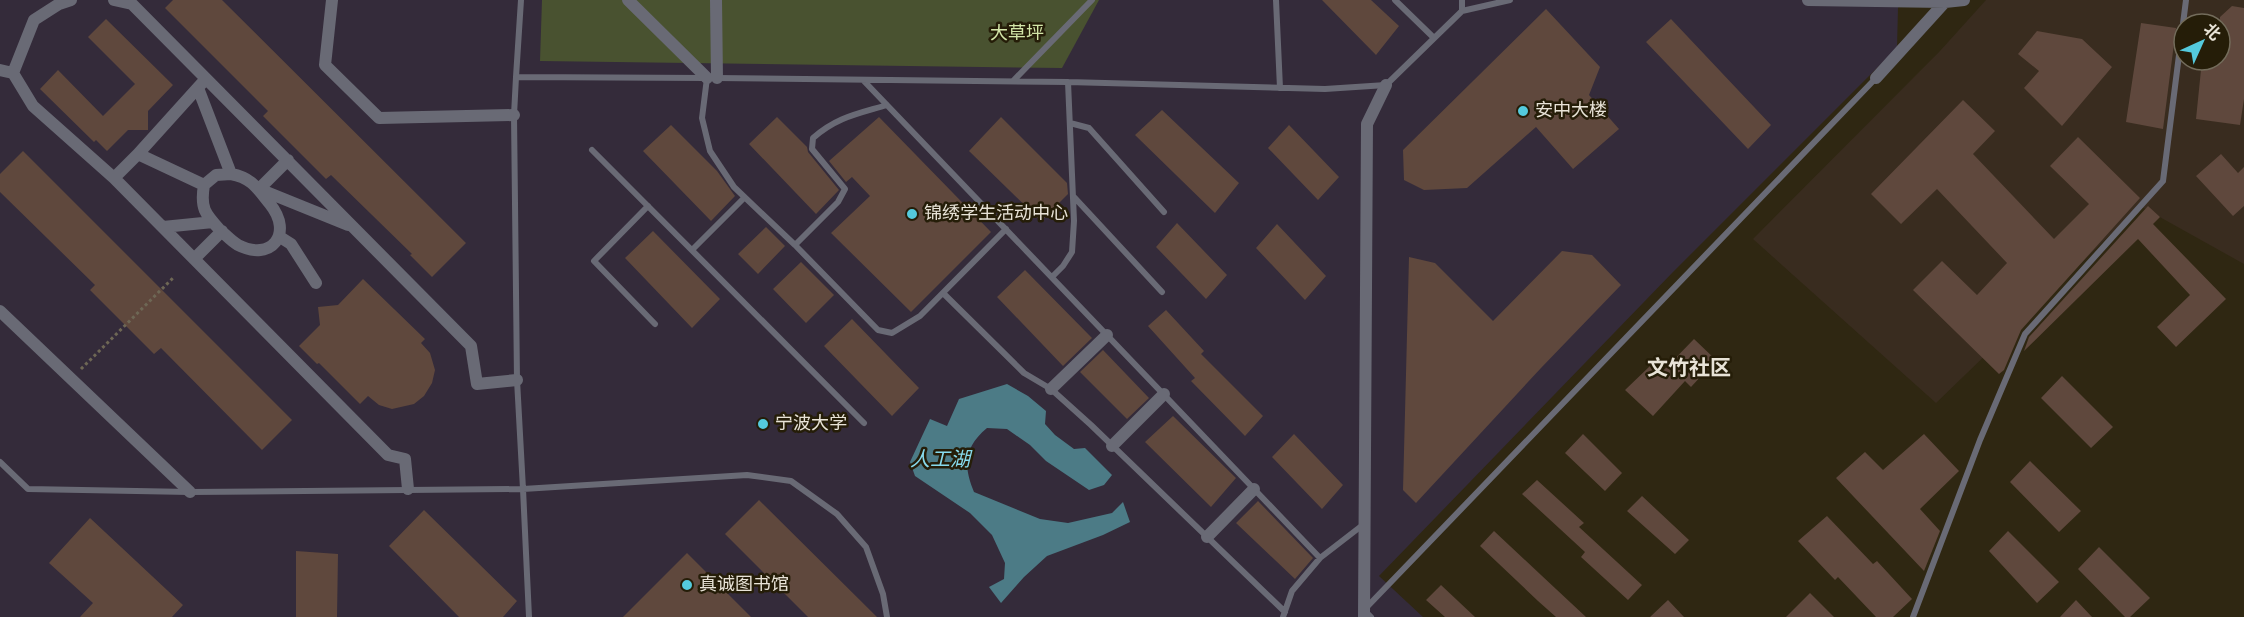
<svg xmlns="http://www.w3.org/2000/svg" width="2244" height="617" font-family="'Alegreya Sans','Noto Sans SC',sans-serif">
<rect width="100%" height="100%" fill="#2f2712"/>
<!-- commercial -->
<path fill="#392c1f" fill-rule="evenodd" d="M1986,0H2244V264L2140,206L1936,403L1753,239L1940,51ZM2184,24H2220V60H2184Z"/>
<!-- education -->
<path fill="#342b3a" d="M0,0H1902L1898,8L1897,48L1673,272L1379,576L1423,617H0Z"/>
<!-- green -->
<path fill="#495230" d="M542,0H1099L1062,68L540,61Z"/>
<!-- water -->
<path fill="#4c7b86" d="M1007,384L1028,396L1046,411L1045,424L1055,435L1074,449L1085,448L1112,475L1104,485L1089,490L1046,461L1030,445L1007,429L987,428C964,447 963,466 974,492L1040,519L1068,523L1112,513L1123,502L1130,522L1103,535L1047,556L1024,577L1001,603L989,587L1004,579L1005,563L992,535L970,513L915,476L910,462L930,419L947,426L959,399Z"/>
<!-- building -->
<path fill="#5f483d" d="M173,0H222L466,243L432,277L410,255L412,254L331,175L326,179L263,116L268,111L165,8Z
M1322,0H1371L1399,26L1376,55Z
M2232,6L2244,8V99L2240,125L2196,119L2202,60H2220V17Z
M1546,9L1600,67L1589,95L1619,129L1573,169L1536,127L1467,188L1424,190L1404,180L1403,150Z
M106,19L173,85L148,111V130H128L107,151L96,140L94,142L40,89L58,70L103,116L135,84L88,37Z
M1671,19L1771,125L1748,149L1646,42Z
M2141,23L2176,28L2163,129L2126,122Z
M2037,31L2082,39L2112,67L2062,126L2024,88L2039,71L2018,54Z
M1963,100L1995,131L1973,154L2054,239L2089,204L2050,166L2078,137L2140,198L2021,330L2004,370L1999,374L1913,290L1942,261L1977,295L2007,263L1937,189L1901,224L1871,194Z
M1162,110L1239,183L1215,213L1135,135Z
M777,117L807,147L808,152L839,190L816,214L749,144Z
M879,117L991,232L911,312L831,233L870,196L852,177L846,182L829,161Z
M1001,117L1067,183L1068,194L1041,221L969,151Z
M671,125L717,171L735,196L711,221L643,151Z
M1289,125L1339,177L1318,200L1268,148Z
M23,151L292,420L262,450L161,348L154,354L90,290L95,285L0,192V174Z
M2221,154L2238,173L2244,167V206L2233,216L2196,176Z
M2148,206L2160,217L2153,224L2226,299L2176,347L2157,327L2190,295L2138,239L2024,351L2029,337Z
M1177,223L1227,275L1206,299L1156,247Z
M1277,224L1326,276L1305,300L1256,248Z
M766,227L785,246L758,274L738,254Z
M653,231L720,299L692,328L625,258Z
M1562,251L1592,255L1621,285L1541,368L1416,503L1403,490L1409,257L1435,263L1493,321Z
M801,262L834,295L806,323L773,289Z
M1025,270L1092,338L1063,366L997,297Z
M363,279L425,339L421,343L430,353L435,370L432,383L424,396L414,404L392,409L379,405L368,396L360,404L319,363L317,364L299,346L320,325L318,307L338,305Z
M1166,310L1204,351L1201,354L1263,416L1245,436L1191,381L1195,378L1148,326Z
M852,319L919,388L892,416L824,346Z
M1694,339L1716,360L1691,387L1685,381L1653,416L1625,390L1650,366L1659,375Z
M1103,350L1149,398L1127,419L1080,372Z
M2062,376L2113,427L2091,448L2041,398Z
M1173,416L1236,478L1211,507L1145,442Z
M1294,434L1343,485L1322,509L1272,457Z
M1583,434L1622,473L1605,491L1565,453Z
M1924,434L1959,471L1920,509L1940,531L1924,571L1836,478L1865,452L1883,470Z
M2030,461L2081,511L2059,532L2010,482Z
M1537,480L1584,523L1579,527L1642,585L1628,600L1581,557L1585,552L1522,494Z
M1642,496L1689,540L1675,554L1627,511Z
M759,500L877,617H808L725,534Z
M1258,501L1313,558L1295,579L1236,523Z
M424,510L517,601L503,617H459L389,546Z
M1827,516L1873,564L1877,561L1912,599L1893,617H1876L1838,577L1835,580L1798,541Z
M90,518L183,605L172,617H80L93,603L49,563Z
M1494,531L1541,575L1586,617H1556L1538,601L1480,546Z
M2008,531L2059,582L2037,603L1989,551Z
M2099,547L2150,598L2130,617H2125L2078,569Z
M296,551L338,554L337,617H296Z
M687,553L751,617H623Z
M1441,585L1475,617H1445L1426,600Z
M1810,593L1834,617H1786Z
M1668,600L1684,617H1650Z
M2076,600L2092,617H2060Z"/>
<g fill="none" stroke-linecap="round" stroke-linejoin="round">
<!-- path -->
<path stroke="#6e6755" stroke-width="3" stroke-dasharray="3 3" stroke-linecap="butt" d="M81,369L174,277"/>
<!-- lane -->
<path stroke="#696a75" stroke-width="6" d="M521,0L516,77L706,78
M1276,0L1280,88
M1395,0L1434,38
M1462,11V0
M707,78L702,118L710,151L734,187L795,245L878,330L892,333L920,316L1006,229
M716,78L1068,82L1325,89L1386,85L1462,11L1510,0
M863,80L1320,558
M1013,81L1092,0
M1070,123L1089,128L1164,212
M592,150L864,423
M1074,197L1162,292
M648,206L594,261L655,324
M795,245L838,202L845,189L812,149L813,138C837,117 857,114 887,105
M692,250L744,198
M1052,277L1063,266L1072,252L1074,221L1068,82
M943,293L1024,373L1051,389L1091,425L1285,612
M0,462L28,489L190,492L523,489L517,380L514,115L516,77
M529,617L523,489L747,475L791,481L837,514L866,547L883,594L887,617
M1283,617L1292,591L1320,558L1364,524
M1371,617L1364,610L1876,78
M1913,617L1980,440L2025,334L2163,181L2186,0"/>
<!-- street -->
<path stroke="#696a75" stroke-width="12" d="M114,0L132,4L471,346L477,384L517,380
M332,0L325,65L379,118L514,115
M628,0L707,78
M716,0L717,78
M1808,0L1945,2L1876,78
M1945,2L1964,0
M0,70L13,73L33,106L114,178L388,455L405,459L408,489
M13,73L34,20L59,4L71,0
M203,82L138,154L204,185
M198,88L231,174C252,178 257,188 270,204C294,234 271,262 238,245C231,241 226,235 220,230C205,214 200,208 204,185L216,175L231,174
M288,160L259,189L348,225
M114,178L138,154
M163,227L213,222
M280,237L291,244L316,283
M194,259L222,231
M0,311L190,492
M1051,389L1107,335
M1112,446L1164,394
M1207,537L1254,489
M1364,617L1367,124L1386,85"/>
</g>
<!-- markers -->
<g fill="#54cadd" stroke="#251d08" stroke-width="2">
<circle cx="1523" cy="111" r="6"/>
<circle cx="912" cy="214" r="6"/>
<circle cx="763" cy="424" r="6"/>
<circle cx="687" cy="585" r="6"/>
</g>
<g text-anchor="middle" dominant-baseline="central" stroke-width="5" stroke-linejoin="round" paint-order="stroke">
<!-- park labels -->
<g font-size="18" fill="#d3e6a8" stroke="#251d08">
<text x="1017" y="34">大草坪</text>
</g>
<!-- poi labels -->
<g font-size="18" fill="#e8e3d7" stroke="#251d08" text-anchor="start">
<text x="1535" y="111">安中大楼</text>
<text x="924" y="214">锦绣学生活动中心</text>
<text x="775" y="424">宁波大学</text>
<text x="699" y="585">真诚图书馆</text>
</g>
<!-- water labels -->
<g font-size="20" font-style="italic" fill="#87daec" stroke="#251d08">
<text x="940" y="460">人工湖</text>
</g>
<!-- quarter labels -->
<g font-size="21" font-weight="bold" fill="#e8e3d7" stroke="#251d08">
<text x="1689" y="368">文竹社区</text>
</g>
</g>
<!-- north arrow -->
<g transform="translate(2202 42) rotate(45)"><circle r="28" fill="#251d08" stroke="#736c5b" stroke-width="1.5"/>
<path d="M0-4.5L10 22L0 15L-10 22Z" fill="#54cadd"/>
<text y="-9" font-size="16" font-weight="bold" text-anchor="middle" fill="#e8e3d7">北</text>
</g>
</svg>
